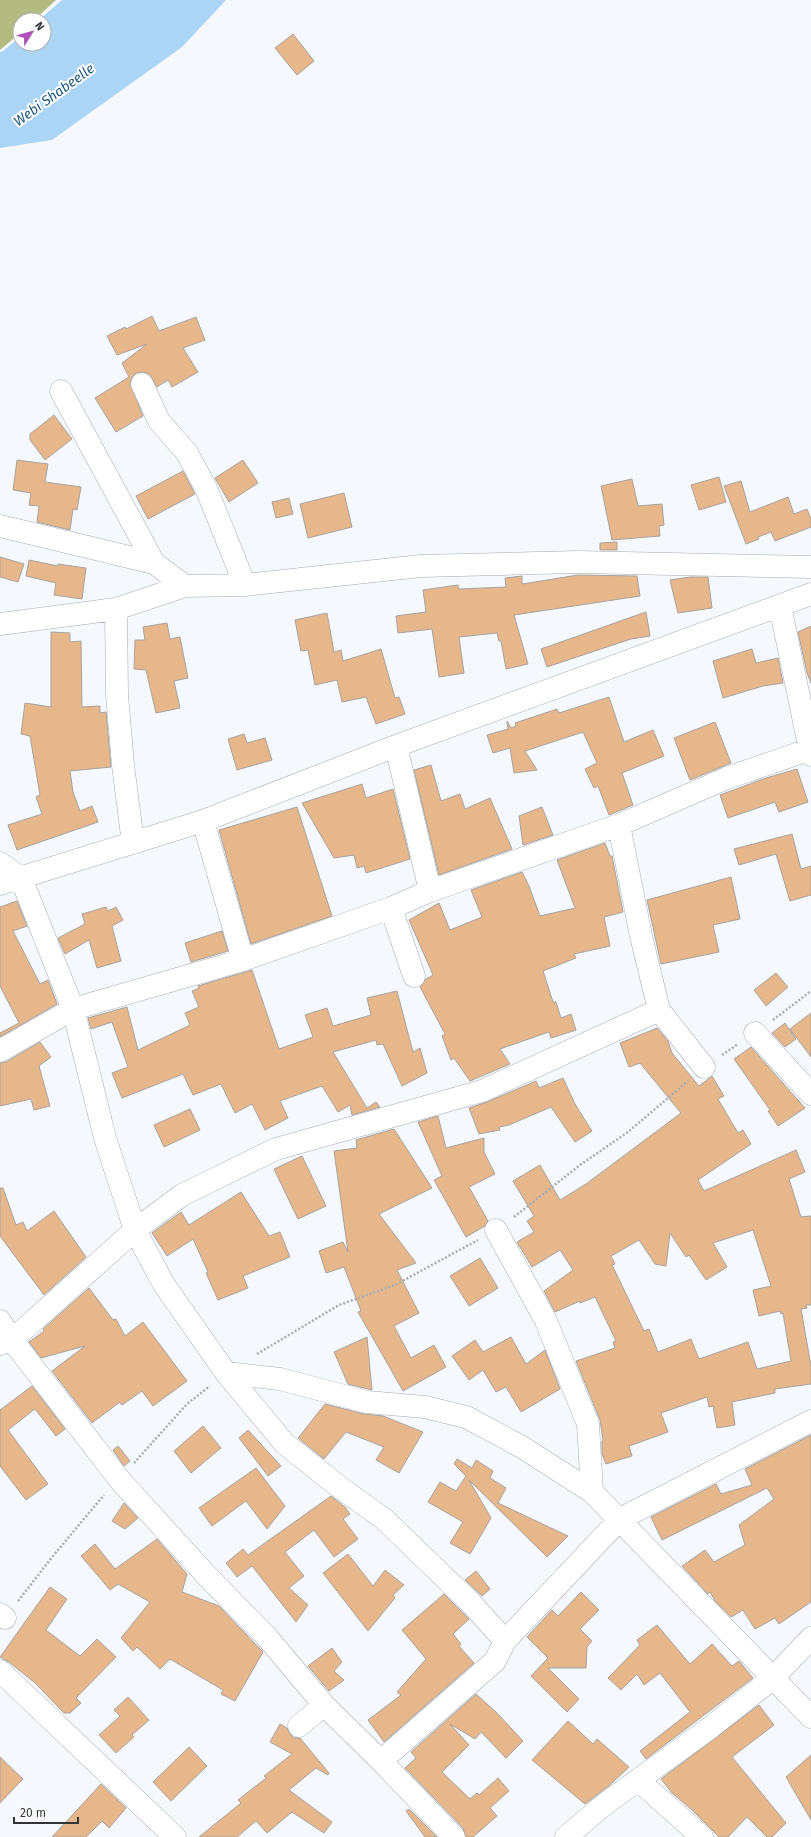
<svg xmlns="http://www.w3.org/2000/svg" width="811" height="1837" font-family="'Fira Sans',sans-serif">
<rect width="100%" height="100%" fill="#f5f9fe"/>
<!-- forest -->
<path fill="#b3ba7f" d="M0,0H56L34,20H20V33L0,50Z"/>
<!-- water -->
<path fill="#abd5f6" d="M62,0H226L182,47L52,140L0,148V52L3,51L20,37V44H44V20H39Z"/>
<!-- building -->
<path fill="#e7b78c" stroke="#a7a29d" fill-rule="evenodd" d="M293,34L314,61L297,75L275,48Z
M152,316L159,331L196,317L205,340L183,348L198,372L172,387L168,380L157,387L149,374L143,372L136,373L132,377L130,383L143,416L116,432L95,398L129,377L122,363L147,344L117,355L107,336L125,327L126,329Z
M54,415L72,439L45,460L30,440V434Z
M17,460L48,464L45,482L81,487L77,510L73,509L70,530L37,522L39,506L29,505L31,493L13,490Z
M243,460L258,483L229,502L215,478Z
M183,471L195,494L148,519L136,496Z
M719,477L726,502L699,510L691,485Z
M632,479L638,506L662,504L664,525L659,526L660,536L612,540L601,486Z
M741,481L750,512L788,497L794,514L807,509L811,519V527L775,541L771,532L758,537L759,539L746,544L724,486Z
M344,493L352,527L308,538L300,504Z
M289,498L293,514L276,518L272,502Z
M617,542V550H600V543Z
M0,557L24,564L18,582L0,577Z
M29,560L58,566V564L86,568L82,599L54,595L56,583L26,576Z
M578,575L637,576L640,596L514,615L528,664L506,669L501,641H499L497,633L459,637L464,673L439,677L432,629L398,633L396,616L426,612L423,590L458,585L459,589L506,587L505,578L522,576V584Z
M690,577H708L712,608L678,613L670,580Z
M646,612L650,636L631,639L547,667L541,649Z
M327,613L334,652L341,650L343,661L381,649L395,698L399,697L405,714L376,724L366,697L342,702L337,680L315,685L308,650L301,651L295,620Z
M167,623L170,639L180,637L188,678L174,681L180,708L156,713L146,670L134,669L135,640H145L143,627Z
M811,626V683L807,673L798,632Z
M51,632L70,633V642L81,641L82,707L100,706V713L106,712L111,767L70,771L73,792L80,811L92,806L98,822L17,850L8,825L42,814L36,797L40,795L30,736L21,734L25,703L51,707Z
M752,649L756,663L778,658L783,683L763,686L723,698L713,661Z
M609,697L624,742L653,730L664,756L622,773L633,805L609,815L598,786L594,788L585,769L597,763L583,732L525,751L537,770L514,773L510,748L493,753L487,735L508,729L507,721L511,728L516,726L515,723L557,709L559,713Z
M715,722L731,763L690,780L674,738Z
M244,734L247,743L265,738L272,760L237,770L228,739Z
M431,765L441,801L460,794L465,809L490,798L512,849L439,875L414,770Z
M797,769L808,802L779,812L775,802L728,818L720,795L766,778Z
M362,784L366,798L393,789L410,859L366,873L364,866L357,868L354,855L334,858L302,803Z
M297,807L332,916L251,944L219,830Z
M542,807L553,835L523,845L519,816Z
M792,834L801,869L811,866V895L790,901L776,854L739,865L734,849Z
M605,843L610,856H612L623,912L604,917L610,946L574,954L576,958L543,971L553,1002H556L561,1018L571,1014L576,1030L551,1038L549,1032L500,1049L510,1064L470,1081L454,1058L451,1060L442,1036L445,1034L420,987L426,979L433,975L409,920L439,903L450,930L482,917L471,890L522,872L529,886L540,916L575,908L557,860Z
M731,877L740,919L713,925L719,952L661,964L647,900Z
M17,901L27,926L13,931L40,984L48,980L57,1004L0,1037V1033L19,1023L0,986V907Z
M106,907L108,911L116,907L123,920L112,926L121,961L97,968L89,940L65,954L58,938L85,924L82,914Z
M222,931L228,951L191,962L185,943Z
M252,970L279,1049L313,1037L305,1015L327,1008L333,1026L371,1015L367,998L397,991L413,1052L420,1048L427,1073L402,1086L383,1044L377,1045L376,1040L333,1052L367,1108L376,1102L380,1107L352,1115L350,1105L338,1112L322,1086L280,1101L288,1118L265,1130L252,1104L235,1113L221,1084L193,1095L183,1074L122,1098L112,1073L128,1067L112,1022L91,1029L88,1018L127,1007L138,1050L190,1025L185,1013L199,1007L192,991L199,988L198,986Z
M776,973L788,987L766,1006L754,990Z
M811,1013V1057L790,1029Z
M785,1023L796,1039L785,1047L772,1033Z
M657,1028L668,1041L672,1053L699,1086L712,1076L724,1096L718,1099L738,1133L743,1130L751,1144L698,1180L704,1191L796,1150L805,1172L789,1179L801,1217L811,1216V1305H806L807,1308L801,1309L811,1366V1384L775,1389V1393L732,1402L735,1425L717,1428L713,1406L709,1407L707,1397L661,1413L668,1432L629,1446L632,1456L606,1464L602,1454V1441L603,1440L600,1420L576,1361L615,1348L613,1342L616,1341L595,1297L580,1303V1301L555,1312L544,1291L573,1270L560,1250L532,1267L517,1242L534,1232L527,1221L534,1216L513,1181L540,1165L560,1200L586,1184L681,1113L640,1063L629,1067L620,1043ZM753,1230L771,1286L753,1290L759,1316L780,1311L781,1314L783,1313L791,1361L757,1369L748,1342L699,1359L691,1339L658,1352L649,1329L644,1331L612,1265L615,1264L611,1256L639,1240L655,1264L666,1266L670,1233L686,1257L689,1255L706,1280L727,1267L713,1243Z
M40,1042L51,1057L39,1066L50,1106L34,1110L31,1099L0,1106V1063L6,1062Z
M751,1047L805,1108L778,1126L768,1111L770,1110L734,1059Z
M563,1078L575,1104L592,1131L575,1142L551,1107L509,1125L499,1127L500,1130L479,1134L469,1108L487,1102L536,1081L539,1088Z
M190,1109L200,1130L164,1147L154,1125Z
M438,1116L446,1148L484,1138V1152L495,1174L469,1187L488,1221L485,1226L466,1237L434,1180L442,1176L418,1122Z
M394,1129L432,1188L379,1214L416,1263L397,1270L419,1313L394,1326L411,1358L434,1345L446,1367L403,1391L358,1312L361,1311L344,1267L326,1273L319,1251L343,1242L348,1252L334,1151L357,1148L356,1140Z
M302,1156L326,1206L298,1219L274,1169Z
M0,1188H3L16,1225L23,1222L27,1231L54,1211L86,1257L44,1295L0,1236Z
M241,1192L269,1236L280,1232L290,1257L243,1276L248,1288L218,1300L206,1273L208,1272L193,1239L167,1256L152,1233L181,1212L189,1225Z
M480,1258L498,1288L469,1306L450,1276Z
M89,1288L113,1320L116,1319L125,1336L143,1322L187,1381L153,1406L142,1391L122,1405L120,1402L92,1423L52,1371L85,1346L41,1358L29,1342L44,1331L43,1329Z
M367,1337L372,1390L348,1384L334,1352Z
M511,1337L526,1364L545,1350L560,1389L521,1412L506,1387L496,1392L483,1370L469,1380L452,1356L475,1340L483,1352Z
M32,1386L65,1429L56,1436L35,1409L8,1430L48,1484L26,1500L0,1466V1410Z
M325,1404L364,1414L383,1416L423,1432L399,1473L376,1460L384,1447L346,1432L324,1459L298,1438Z
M203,1426L221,1448L191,1473L174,1451Z
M248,1430L281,1466L268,1476L239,1438Z
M811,1435V1602L779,1624L775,1618L755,1629L743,1610L731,1617L715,1601L710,1592L708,1594L682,1566L705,1550L714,1562L745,1545L739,1525L774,1499L767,1488L662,1540L651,1517L716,1484L721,1494L752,1485L745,1469Z
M118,1446L130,1461L124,1466L113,1450Z
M457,1459L472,1468L476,1460L493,1471L490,1478L506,1488L498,1503L568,1536L547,1557L469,1480L491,1518L470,1554L450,1543L463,1522L428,1502L440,1482L456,1491L466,1476L454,1464Z
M256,1468L285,1506L267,1529L246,1501L212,1526L199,1508Z
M331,1496L345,1507L350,1514L343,1519L358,1539L334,1557L314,1530L285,1552L304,1576L289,1588L308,1605L296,1622L252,1566L237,1577L226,1563L243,1549L248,1555Z
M124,1503L138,1518L125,1529L112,1521Z
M157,1539L187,1574L182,1592L219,1606L263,1652L235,1701L221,1694L223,1690L170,1659L160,1669L137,1647L133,1651L121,1638L150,1602L118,1584L110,1590L81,1556L95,1544L115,1569Z
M348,1554L373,1586L385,1570L404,1585L393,1595L395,1598L368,1631L323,1573Z
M476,1571L490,1589L482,1596L465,1580Z
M50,1587L67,1599L46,1630L80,1656L97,1639L116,1657L76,1698L81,1703L70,1713H64L35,1683L9,1662L0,1657Z
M581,1592L599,1610L580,1629L592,1641L587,1647L586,1668H548L579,1699L567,1712L531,1676L548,1658L527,1637L552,1610L558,1616Z
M444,1594L469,1619L453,1634L461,1644L459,1646L474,1663L384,1742L368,1720L401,1695L397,1692L426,1659L402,1630Z
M657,1625L690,1664L712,1644L732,1666L739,1661L753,1678L646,1759L640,1751L690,1712L660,1673L644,1685L637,1674L621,1690L608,1678L640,1645L637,1640Z
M332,1648L342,1662L334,1671L344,1680L329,1691L308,1666Z
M476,1694L497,1713L523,1741L506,1758L481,1732L475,1739L450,1724L469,1745L442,1772L470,1799L477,1793L479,1795L498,1778L509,1791L490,1808L497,1816L473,1837H466L463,1828L405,1768L416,1758L411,1752Z
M128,1697L149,1720L132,1735L134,1737L116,1753L99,1735L120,1716L114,1710Z
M759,1705L774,1725L732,1757L786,1823L772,1837H767L747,1817L728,1837H719L691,1809L672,1793L661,1779Z
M568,1721L593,1744L597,1739L629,1767L610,1785L585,1804L532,1760Z
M280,1724L287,1728L290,1734L294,1738H300L329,1773L328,1775L316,1768L289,1790L332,1822L324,1833L292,1812L267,1833L256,1821L237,1837H199L241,1803L238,1800L266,1778L264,1776L292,1754L270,1742Z
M189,1747L207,1766L171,1801L153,1782Z
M811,1755V1820L786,1777Z
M0,1757L23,1779L0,1803Z
M101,1784L126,1808L109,1828L102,1821L86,1837H52Z
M409,1809L437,1837H425L406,1811Z"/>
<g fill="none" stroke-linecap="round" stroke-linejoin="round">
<defs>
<path id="minor" d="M142,384L159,421L187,453L206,488L245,585
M61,391L154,563
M0,526L154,563L185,586
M780,606L811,755
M116,609L117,695L123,765L133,843
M0,624L116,609L185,586L245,585L421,566L578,562L811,567
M396,746L430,891
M203,821L243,960
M619,825L641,936L659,1010L704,1067
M0,863L21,878L73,1009L105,1138L135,1230L163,1283L226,1373L285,1444L342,1489L384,1519L471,1603L505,1641
M0,884L203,821L396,746L811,594
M391,908L414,976
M755,1033L811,1094
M0,1051L73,1009L243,960L391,908L430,891L619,825L727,778L811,749
M496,1230L546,1321L588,1424L592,1492
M0,1321L12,1340L119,1479L208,1577L266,1636L324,1705L381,1761L454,1837
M0,1344L12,1340L135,1230L182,1195L276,1149L482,1091L659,1010
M226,1373L280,1379L367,1402L425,1407L466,1417L522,1447L592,1492L811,1717
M0,1614L5,1618
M0,1671L175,1837
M299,1726L324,1705
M381,1761L495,1661L505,1641L620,1519L811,1421
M638,1780L702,1837
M566,1837L605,1804L707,1730L772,1679L811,1638"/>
</defs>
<!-- minor casing -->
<use href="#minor" stroke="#a7abb0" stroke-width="23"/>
<!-- path -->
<path stroke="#a9acb0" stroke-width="2.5" stroke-dasharray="2 2" stroke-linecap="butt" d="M773,1020L811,991
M722,1055L738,1044
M514,1217L580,1165L628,1132L688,1081
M257,1354L339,1305L395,1285L478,1240
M134,1463L187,1404L210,1386
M18,1601L53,1556L104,1495"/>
<!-- minor -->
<use href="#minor" stroke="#fff" stroke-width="22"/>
</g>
<g text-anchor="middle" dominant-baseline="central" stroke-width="4" stroke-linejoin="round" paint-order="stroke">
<!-- water labels -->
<g font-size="14" font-style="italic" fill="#1a557c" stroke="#fff">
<text transform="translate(54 95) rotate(-36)">Webi Shabeelle</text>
</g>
</g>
<!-- north arrow -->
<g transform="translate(32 32) rotate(53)"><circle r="19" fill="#ffffff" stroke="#adaeaf"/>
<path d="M0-3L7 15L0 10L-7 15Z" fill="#b051b9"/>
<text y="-6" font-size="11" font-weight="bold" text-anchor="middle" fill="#323436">N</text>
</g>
<!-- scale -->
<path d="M14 1817v6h64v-6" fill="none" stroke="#323436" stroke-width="2"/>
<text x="20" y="1817" font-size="12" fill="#323436" stroke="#ffffff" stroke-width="3" paint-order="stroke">20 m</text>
</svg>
